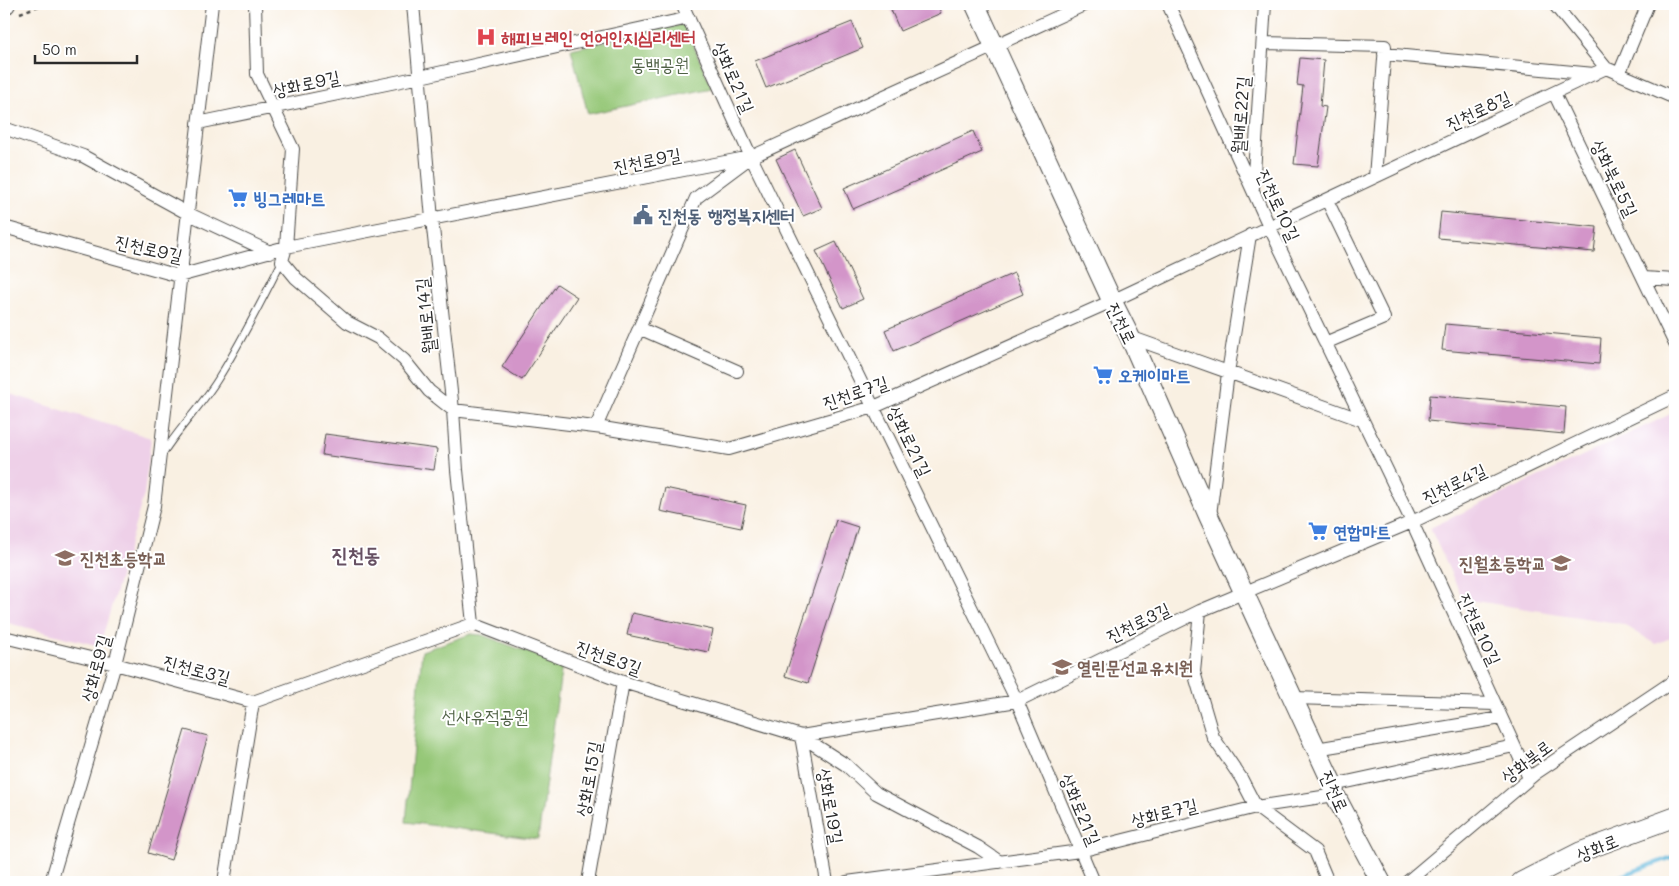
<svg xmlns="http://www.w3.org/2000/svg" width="1679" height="886" font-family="Mali,'Poor Story',sans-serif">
<rect width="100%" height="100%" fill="#fff"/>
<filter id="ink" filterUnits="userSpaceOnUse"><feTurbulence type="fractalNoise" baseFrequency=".02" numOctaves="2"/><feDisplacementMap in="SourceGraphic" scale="10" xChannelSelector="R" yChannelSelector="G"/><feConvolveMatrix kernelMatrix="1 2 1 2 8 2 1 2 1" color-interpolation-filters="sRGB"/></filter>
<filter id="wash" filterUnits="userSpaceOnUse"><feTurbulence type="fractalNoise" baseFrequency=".0096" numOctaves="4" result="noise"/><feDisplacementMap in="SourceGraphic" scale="20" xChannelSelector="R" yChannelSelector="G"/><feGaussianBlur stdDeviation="1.12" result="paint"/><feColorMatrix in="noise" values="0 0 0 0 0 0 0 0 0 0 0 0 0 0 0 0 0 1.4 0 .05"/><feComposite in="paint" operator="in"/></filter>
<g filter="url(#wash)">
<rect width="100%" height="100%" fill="#f9f0e2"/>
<!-- built -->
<path fill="#eed0e8" d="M4,392L151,438L144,494L100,646L4,622Z
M1675,412V636L1656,644L1623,624L1463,599L1430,528Z"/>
<!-- green -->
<path fill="#95c777" stroke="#607951" d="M684,24L712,88L588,114L571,49Z
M471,634L482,635L562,665L538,839L406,822L422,651Z"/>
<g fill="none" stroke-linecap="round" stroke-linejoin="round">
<!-- stream -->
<path stroke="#5ab4d8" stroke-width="4.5" d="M1605,882L1675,856"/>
</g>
<g id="blocks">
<!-- building -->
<path fill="#d395c9" d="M905,4H937L941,13L900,31L891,10Z
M852,22L863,48L766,88L755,61Z
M1300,58L1324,60L1320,106L1326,107L1318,166L1294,164L1303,86L1297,85Z
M973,131L982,152L853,209L844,188Z
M795,150L822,208L803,216L776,159Z
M1441,212L1597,227L1594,252L1438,238Z
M836,242L863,299L843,308L816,251Z
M1014,273L1023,294L894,351L885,330Z
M557,284L577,297L522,380L502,367Z
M1445,324L1601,338L1599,364L1442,350Z
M1430,395L1566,407L1564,434L1428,421Z
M325,434L437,449L434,470L322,455Z
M665,488L746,505L741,528L660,511Z
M836,520L858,527L808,683L785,676Z
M632,613L713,630L708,652L627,635Z
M185,730L208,736L171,860L148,853Z"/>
</g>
</g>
<g filter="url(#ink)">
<use href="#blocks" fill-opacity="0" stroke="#4a4946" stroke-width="1"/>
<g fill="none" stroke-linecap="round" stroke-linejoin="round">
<defs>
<path id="service" d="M164,452C180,427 202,405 218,379C242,341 262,300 282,261"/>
<path id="minor" d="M255,4L257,74L293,149L286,247L282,261L296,278L347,322L378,338L404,360L429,391L453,410L603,428L729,449L874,407L1112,301L1606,68
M413,4L432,219L453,410L457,470L473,624
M682,4L751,157L1017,701L1094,882
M1168,4L1269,226L1412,522L1529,778
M1554,4L1606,68L1675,98
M1263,43L1385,46L1375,177
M1384,54L1594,74
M1619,74L1648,4
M1554,93L1675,344
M198,123L420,77L689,18
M4,128L83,156L187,213L270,252
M1253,188L1265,4
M4,227L179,276L286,247L751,157L1086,4
M1644,278L1675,280
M639,328L737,371
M1130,337L1362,420
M1325,343L1384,318L1327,200
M596,427L696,198L747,160
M1210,515L1228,373L1250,235
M1200,611L1194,672L1213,737L1241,778L1256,807L1315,851L1328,882
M4,637L115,664L253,702L473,624L623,682L801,736L1017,701L1200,611L1412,522L1675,396
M1293,698L1495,704
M801,736L846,765L876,793L978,847L1000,862
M801,736L827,882
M1316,749L1501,718
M1333,785L1514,746
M51,882L115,664L154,506L212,4
M224,882L253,702
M588,882L623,682
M847,882L1080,851L1256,807L1335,795
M1407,882L1536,773L1675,680"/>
<path id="secondary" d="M975,4L1112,301L1130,337L1209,517L1333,785L1335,795L1381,882
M1521,882L1580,852L1675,817"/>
<path id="primary" d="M4,4H5"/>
</defs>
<!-- service casing -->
<use href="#service" stroke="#4a4946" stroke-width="8"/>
<!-- minor casing -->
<use href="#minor" stroke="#4a4946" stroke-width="14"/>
<!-- secondary casing -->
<use href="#secondary" stroke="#4a4946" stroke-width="21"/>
<!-- primary casing -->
<use href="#primary" stroke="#4a4946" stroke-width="22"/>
<!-- path -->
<path stroke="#4a4946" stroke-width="2.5" stroke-dasharray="4 4" stroke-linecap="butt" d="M20,13L44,4"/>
<!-- service -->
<use href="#service" stroke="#fff" stroke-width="6"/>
<!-- minor -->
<use href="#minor" stroke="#fff" stroke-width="12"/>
<!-- secondary -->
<use href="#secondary" stroke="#fff" stroke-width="19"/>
<!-- primary -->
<use href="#primary" stroke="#fff" stroke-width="20"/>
</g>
</g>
<!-- icons -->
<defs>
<symbol id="hospital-bare" viewBox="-9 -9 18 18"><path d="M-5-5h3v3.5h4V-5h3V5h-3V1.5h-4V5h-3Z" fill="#e0444e" stroke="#fff" stroke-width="2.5" paint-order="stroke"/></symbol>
<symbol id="supermarket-bare" viewBox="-9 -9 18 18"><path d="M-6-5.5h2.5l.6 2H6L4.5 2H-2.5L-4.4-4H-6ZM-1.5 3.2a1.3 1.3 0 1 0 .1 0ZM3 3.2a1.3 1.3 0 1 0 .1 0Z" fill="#3f7fe0" stroke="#fff" stroke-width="2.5" paint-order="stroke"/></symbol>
<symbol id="civic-bare" viewBox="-9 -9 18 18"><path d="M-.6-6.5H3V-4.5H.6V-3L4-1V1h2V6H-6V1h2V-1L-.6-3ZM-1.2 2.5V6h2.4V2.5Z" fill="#5c6f8a" stroke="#fff" stroke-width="2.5" paint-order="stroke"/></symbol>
<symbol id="school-bare" viewBox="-9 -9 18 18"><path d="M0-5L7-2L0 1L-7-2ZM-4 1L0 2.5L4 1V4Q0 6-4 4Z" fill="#8d6e63" stroke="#fff" stroke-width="2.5" paint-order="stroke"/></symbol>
</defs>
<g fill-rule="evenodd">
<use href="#hospital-bare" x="472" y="23" width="28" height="28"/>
<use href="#supermarket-bare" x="224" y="184" width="28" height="28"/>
<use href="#civic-bare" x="629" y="201" width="28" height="28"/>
<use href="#supermarket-bare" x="1089" y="361" width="28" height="28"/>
<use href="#supermarket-bare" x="1304" y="517" width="28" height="28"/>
<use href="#school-bare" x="51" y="544" width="28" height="28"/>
<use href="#school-bare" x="1547" y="549" width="28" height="28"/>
<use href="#school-bare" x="1048" y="653" width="28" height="28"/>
</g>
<g text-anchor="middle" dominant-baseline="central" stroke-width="4" stroke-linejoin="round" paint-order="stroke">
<!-- health labels -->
<g font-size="18" font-weight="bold" fill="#be3a42" stroke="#fff" text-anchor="start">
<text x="501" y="37">해피브레인 언어인지심리센터</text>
</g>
<!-- park labels -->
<g font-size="18" fill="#506246" stroke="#fff">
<text x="660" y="64">동백공원</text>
<text x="485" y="716">선사유적공원</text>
</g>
<!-- street labels -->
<g font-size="18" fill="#2b2b2b" stroke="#fff">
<text transform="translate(734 77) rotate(66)">상화로21길</text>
<text transform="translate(306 83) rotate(-12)">상화로9길</text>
<text transform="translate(1478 110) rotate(-25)">진천로8길</text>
<text transform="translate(1240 115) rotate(-86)">월배로22길</text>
<text transform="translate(647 160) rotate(-11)">진천로9길</text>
<text transform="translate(1615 178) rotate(64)">상화북로5길</text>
<text transform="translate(1279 205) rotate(65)">진천로10길</text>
<text transform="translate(149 248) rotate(13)">진천로9길</text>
<text transform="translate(425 316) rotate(-96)">월배로14길</text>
<text transform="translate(1122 323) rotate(64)">진천로</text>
<text transform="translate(855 392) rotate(-19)">진천로7길</text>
<text transform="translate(910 441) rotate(64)">상화로21길</text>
<text transform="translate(1454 483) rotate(-26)">진천로4길</text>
<text transform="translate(1138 622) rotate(-26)">진천로3길</text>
<text transform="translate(1480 629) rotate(65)">진천로10길</text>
<text transform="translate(609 657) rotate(20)">진천로3길</text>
<text transform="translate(95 668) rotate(-75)">상화로9길</text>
<text transform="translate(197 669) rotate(15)">진천로3길</text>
<text transform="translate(1526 761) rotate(-37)">상화북로</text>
<text transform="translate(588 779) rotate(-80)">상화로15길</text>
<text transform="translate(1335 791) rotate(66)">진천로</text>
<text transform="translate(831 806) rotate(80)">상화로19길</text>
<text transform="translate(1081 809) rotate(67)">상화로21길</text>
<text transform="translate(1164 812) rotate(-14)">상화로7길</text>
<text transform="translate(1597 847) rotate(-22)">상화로</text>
</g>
<!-- shop labels -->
<g font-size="18" font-weight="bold" fill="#366cbe" stroke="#fff" text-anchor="start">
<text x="253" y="198">빙그레마트</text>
<text x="1118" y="375">오케이마트</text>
<text x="1333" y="531">연합마트</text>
</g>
<!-- service labels -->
<g font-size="18" font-weight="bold" fill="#4e5e75" stroke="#fff" text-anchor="start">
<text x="658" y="215">진천동 행정복지센터</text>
</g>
<!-- education labels -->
<g font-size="18" font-weight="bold" fill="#785e54" stroke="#fff" text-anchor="start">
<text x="80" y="558">진천초등학교</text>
<text x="1546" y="563" text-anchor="end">진월초등학교</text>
<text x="1077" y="667">열린문선교유치원</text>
</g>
<!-- quarter labels -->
<g font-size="20" font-weight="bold" fill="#665062" stroke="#fff">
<text x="356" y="554">진천동</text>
</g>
</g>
<!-- margin -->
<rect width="1679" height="886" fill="none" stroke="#fff" stroke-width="20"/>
<!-- scale -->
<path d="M35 55v8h102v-8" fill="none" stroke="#2b2b2b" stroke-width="2.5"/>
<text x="42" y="55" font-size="15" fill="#2b2b2b" stroke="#ffffff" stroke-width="4" paint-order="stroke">50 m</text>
</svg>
